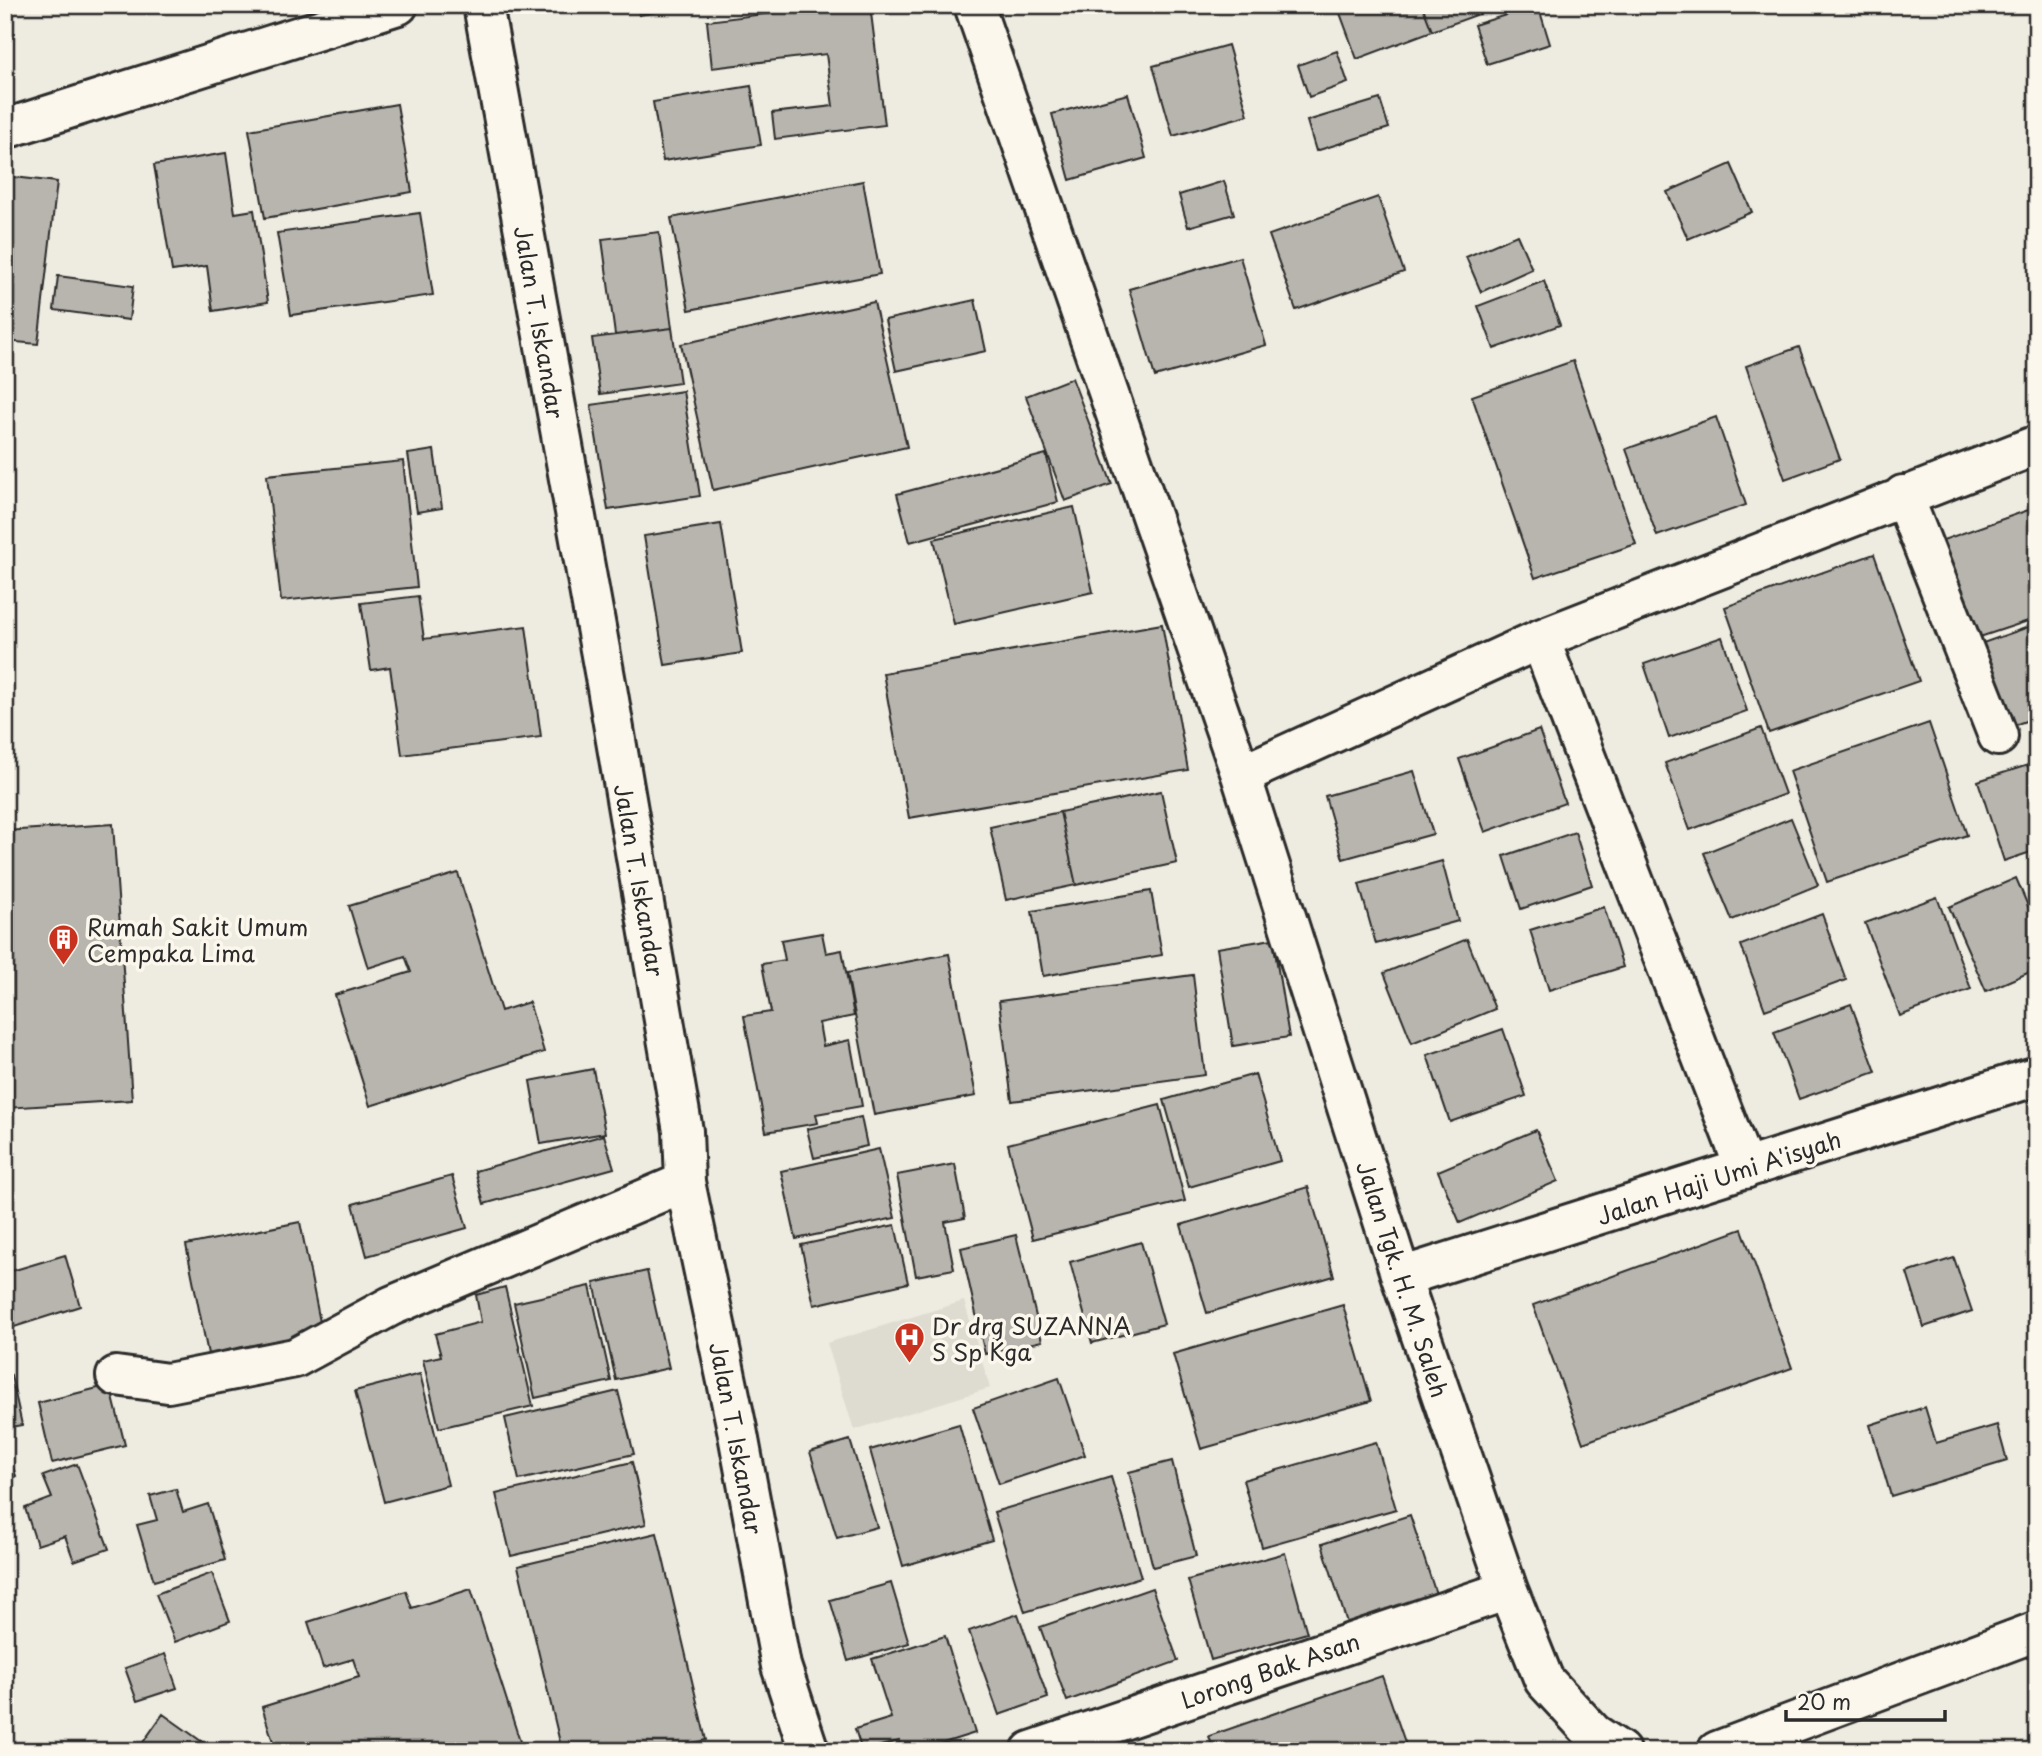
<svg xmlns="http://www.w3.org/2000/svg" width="2042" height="1756" font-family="'Playpen Sans',sans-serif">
<rect width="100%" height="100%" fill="#eeebe0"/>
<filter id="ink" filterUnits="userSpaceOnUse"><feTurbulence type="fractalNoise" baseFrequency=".0143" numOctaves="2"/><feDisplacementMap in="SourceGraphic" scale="14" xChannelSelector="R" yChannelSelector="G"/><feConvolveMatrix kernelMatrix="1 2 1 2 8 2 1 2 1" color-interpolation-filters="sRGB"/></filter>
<g filter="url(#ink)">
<!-- built -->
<path fill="#dedbd1" d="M964,1301L990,1388L854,1430L827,1343Z"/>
<!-- building -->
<path fill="#b8b5ae" stroke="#2b2b2b" stroke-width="2" d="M637,5H693L639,15Z
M837,5H870L885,125L775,139L772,113L833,106L826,54L712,68L707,21Z
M1337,5H1422L1432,31L1357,59Z
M1422,5H1479L1482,13L1432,31Z
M1538,5L1550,44L1487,64L1474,25Z
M1228,45L1248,115L1173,136L1153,66Z
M1337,51L1348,83L1309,97L1298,65Z
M751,86L761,145L663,161L653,102Z
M1128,94L1146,158L1070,180L1052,114Z
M1380,99L1389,128L1316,151L1307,121Z
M397,104L412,192L265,218L249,130Z
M226,153L235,213L254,210L268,302L213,311L207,266L172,271L154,165Z
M1731,164L1752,212L1688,239L1667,192Z
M5,176L57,182L38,344L5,341Z
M863,181L880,274L689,310L671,218Z
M1224,181L1234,214L1188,227L1179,195Z
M1378,197L1404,272L1296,310L1269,235Z
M420,213L433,295L291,315L277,233Z
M659,232L672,328L615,335L602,239Z
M1517,235L1532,269L1481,292L1466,257Z
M1240,257L1266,345L1155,377L1129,289Z
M58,276L133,286L129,320L54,310Z
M1544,281L1560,325L1494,349L1478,306Z
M975,300L986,351L896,371L885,320Z
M874,302L907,447L713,490L681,344Z
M672,328L680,383L600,394L592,338Z
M1799,347L1840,459L1785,479L1746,366Z
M1573,361L1636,544L1535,578L1472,396Z
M1072,378L1112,484L1065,501L1026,396Z
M683,391L700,496L608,510L591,405Z
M1716,417L1746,505L1657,536L1626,449Z
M434,450L442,508L417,512L408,454Z
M1046,454L1058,502L910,542L897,494Z
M403,461L417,587L281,601L267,475Z
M1074,507L1093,592L954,624L934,539Z
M2037,507V618L1974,639L1940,541Z
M721,524L742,653L665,665L644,536Z
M1874,554L1919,681L1769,733L1725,607Z
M418,596L424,639L526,626L541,737L402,755L390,667L371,670L361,603Z
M1162,624L1188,770L909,818L883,673Z
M2037,624V717L2006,728L1977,645Z
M1722,637L1747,711L1669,738L1644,664Z
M1929,723L1967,835L1827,882L1789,771Z
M1761,728L1785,794L1690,830L1665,763Z
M1539,730L1565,803L1485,832L1459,759Z
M2037,749V772L2029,751Z
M2028,765L2037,791V850L2004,861L1978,781Z
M1414,771L1433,834L1343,859L1325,796Z
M1161,791L1177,863L1076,885L1060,812Z
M1060,812L1076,885L1006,900L990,827Z
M1791,818L1818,885L1732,920L1704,853Z
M113,824L132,1100L5,1108V831Z
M1575,832L1592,885L1521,909L1504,856Z
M1442,861L1458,921L1376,944L1359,884Z
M458,873L501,1011L529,1002L544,1052L370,1106L335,995L411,972L405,956L368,968L349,906Z
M2016,878L2037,927V969L1986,991L1949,907Z
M1151,891L1162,955L1043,976L1032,911Z
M1937,897L1971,989L1900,1016L1865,923Z
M1604,907L1623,967L1549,990L1530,930Z
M1822,914L1846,980L1765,1010L1741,945Z
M822,933L826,953L842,950L854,1016L819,1023L823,1046L850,1040L862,1106L816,1114L818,1123L766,1132L744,1016L771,1012L762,964L785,960L781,940Z
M1273,939L1289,1037L1233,1046L1217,948Z
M1467,939L1495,1009L1412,1043L1384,973Z
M949,954L976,1096L874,1115L847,973Z
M1193,975L1205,1075L1012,1101L999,1001Z
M1851,1004L1876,1072L1799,1099L1774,1032Z
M1503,1029L1526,1096L1450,1122L1427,1055Z
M593,1069L605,1133L541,1144L530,1081Z
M1255,1074L1280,1161L1189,1187L1164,1100Z
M1160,1105L1185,1201L1033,1239L1008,1144Z
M861,1117L867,1146L814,1158L807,1129Z
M1536,1130L1558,1181L1460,1223L1438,1171Z
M604,1135L614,1168L484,1204L475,1171Z
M879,1149L895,1218L796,1239L781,1171Z
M955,1164L965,1218L945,1222L954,1269L916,1276L897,1175Z
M452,1176L467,1228L367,1256L353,1204Z
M1308,1187L1334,1276L1207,1313L1181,1225Z
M300,1222L322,1332L208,1354L186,1245Z
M895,1225L908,1283L814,1305L801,1245Z
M1742,1229L1792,1368L1583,1443L1533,1305Z
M1016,1235L1042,1341L985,1354L961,1248Z
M1141,1242L1164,1324L1092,1343L1070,1262Z
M65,1255L80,1306L5,1330V1273Z
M1954,1258L1972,1311L1924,1327L1907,1273Z
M647,1271L669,1368L616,1380L594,1283Z
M590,1286L611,1381L535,1398L514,1303Z
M505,1287L533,1406L439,1428L423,1360L441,1356L435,1334L481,1322L476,1295Z
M1343,1305L1371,1401L1201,1449L1173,1354Z
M420,1374L448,1485L384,1502L355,1391Z
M11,1375L22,1425L5,1428V1376Z
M1059,1378L1085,1455L999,1484L973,1408Z
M110,1385L125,1445L52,1463L38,1403Z
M618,1391L634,1454L519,1480L505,1418Z
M1925,1407L1936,1443L1997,1425L2007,1461L1891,1496L1870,1425Z
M959,1424L992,1540L903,1566L870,1450Z
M850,1440L877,1527L837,1538L810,1452Z
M1376,1442L1396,1509L1262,1547L1243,1480Z
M5,1446L16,1476L5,1480Z
M1172,1461L1196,1556L1153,1567L1129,1472Z
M632,1462L646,1524L511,1556L496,1494Z
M77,1464L109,1549L74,1561L65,1536L37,1545L25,1508L52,1498L43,1476Z
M1111,1477L1141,1577L1025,1612L994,1512Z
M176,1489L183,1512L208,1504L225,1560L154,1581L137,1525L157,1520L150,1496Z
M1410,1515L1437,1597L1348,1626L1322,1544Z
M657,1533L706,1740L658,1751H562L518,1566Z
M1285,1553L1307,1633L1211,1660L1188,1580Z
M212,1573L230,1621L175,1642L156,1594Z
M891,1583L909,1643L848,1661L830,1600Z
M1152,1588L1178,1661L1067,1701L1040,1627Z
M471,1589L523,1751H276L262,1707L359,1677L353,1659L323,1668L308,1622L406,1591L412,1608Z
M1018,1614L1048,1698L999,1715L969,1631Z
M945,1636L975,1733L918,1751H902L899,1741L862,1751L855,1729L891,1718L872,1659Z
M165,1654L177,1688L137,1701L125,1668Z
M1382,1676L1408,1751H1214L1209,1736Z
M163,1714L215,1751H137Z"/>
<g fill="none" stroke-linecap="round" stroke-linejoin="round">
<defs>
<path id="minor" d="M483,5L607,688L683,1131L685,1182L737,1429L781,1666L809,1751
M974,5L1241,775L1401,1277L1508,1590L1544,1680L1593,1733L1620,1751
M5,129L398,5
M1903,495L1998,736
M1540,639L1745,1169
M1241,775L1540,639L2037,445
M1401,1277L2037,1076
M116,1376L168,1383L295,1358L391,1306L685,1182
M1031,1751L1508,1590
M1717,1751L2037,1631"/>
</defs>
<!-- minor casing -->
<use href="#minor" stroke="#2b2b2b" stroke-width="44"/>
<!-- minor -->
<use href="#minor" stroke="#fbf7ec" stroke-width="38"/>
</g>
</g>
<!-- icons -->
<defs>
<symbol id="building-pin" viewBox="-11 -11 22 30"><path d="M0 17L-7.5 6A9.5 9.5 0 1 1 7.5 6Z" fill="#c8321e" stroke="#fbf7ec"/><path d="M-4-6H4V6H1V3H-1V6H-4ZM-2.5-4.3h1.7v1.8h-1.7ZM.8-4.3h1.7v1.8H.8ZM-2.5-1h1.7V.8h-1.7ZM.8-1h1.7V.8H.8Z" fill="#fff"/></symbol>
<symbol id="hospital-pin" viewBox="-11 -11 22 30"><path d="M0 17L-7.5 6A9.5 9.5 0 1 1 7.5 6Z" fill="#c8321e" stroke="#fbf7ec"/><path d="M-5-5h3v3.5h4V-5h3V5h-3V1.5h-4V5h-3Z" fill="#fff"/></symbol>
</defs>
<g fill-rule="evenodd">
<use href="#building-pin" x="46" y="922" width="35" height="47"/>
<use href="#hospital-pin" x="892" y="1320" width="35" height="47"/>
</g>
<g text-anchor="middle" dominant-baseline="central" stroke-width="7" stroke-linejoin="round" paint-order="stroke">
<!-- street labels -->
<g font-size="23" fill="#2b2b2b" stroke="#fbf7ec">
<text transform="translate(540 322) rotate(80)">Jalan T. Iskandar</text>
<text transform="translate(640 880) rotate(80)">Jalan T. Iskandar</text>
<text transform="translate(1719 1177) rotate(-18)">Jalan Haji Umi A'isyah</text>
<text transform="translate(1403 1279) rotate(72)">Jalan Tgk. H. M. Saleh</text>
<text transform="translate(737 1438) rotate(79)">Jalan T. Iskandar</text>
<text transform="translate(1270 1670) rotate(-19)">Lorong Bak Asan</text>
</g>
<!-- poi labels -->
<g font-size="23" fill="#2b2b2b" stroke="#fbf7ec" text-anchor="start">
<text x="87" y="926">Rumah Sakit Umum<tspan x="87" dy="26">Cempaka Lima</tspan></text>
<text x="932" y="1325">Dr drg SUZANNA<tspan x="932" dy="26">S Sp Kga</tspan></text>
</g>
</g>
<!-- margin -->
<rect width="2042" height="1756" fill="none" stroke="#fbf7ec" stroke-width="28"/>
<rect x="14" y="14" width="2014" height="1728" fill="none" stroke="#2b2b2b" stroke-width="2.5" filter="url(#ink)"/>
<!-- scale -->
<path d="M1786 1710v10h159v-10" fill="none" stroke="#2b2b2b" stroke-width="3.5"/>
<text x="1797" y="1710" font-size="21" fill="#2b2b2b" stroke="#fbf7ec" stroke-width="5" paint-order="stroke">20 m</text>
</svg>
